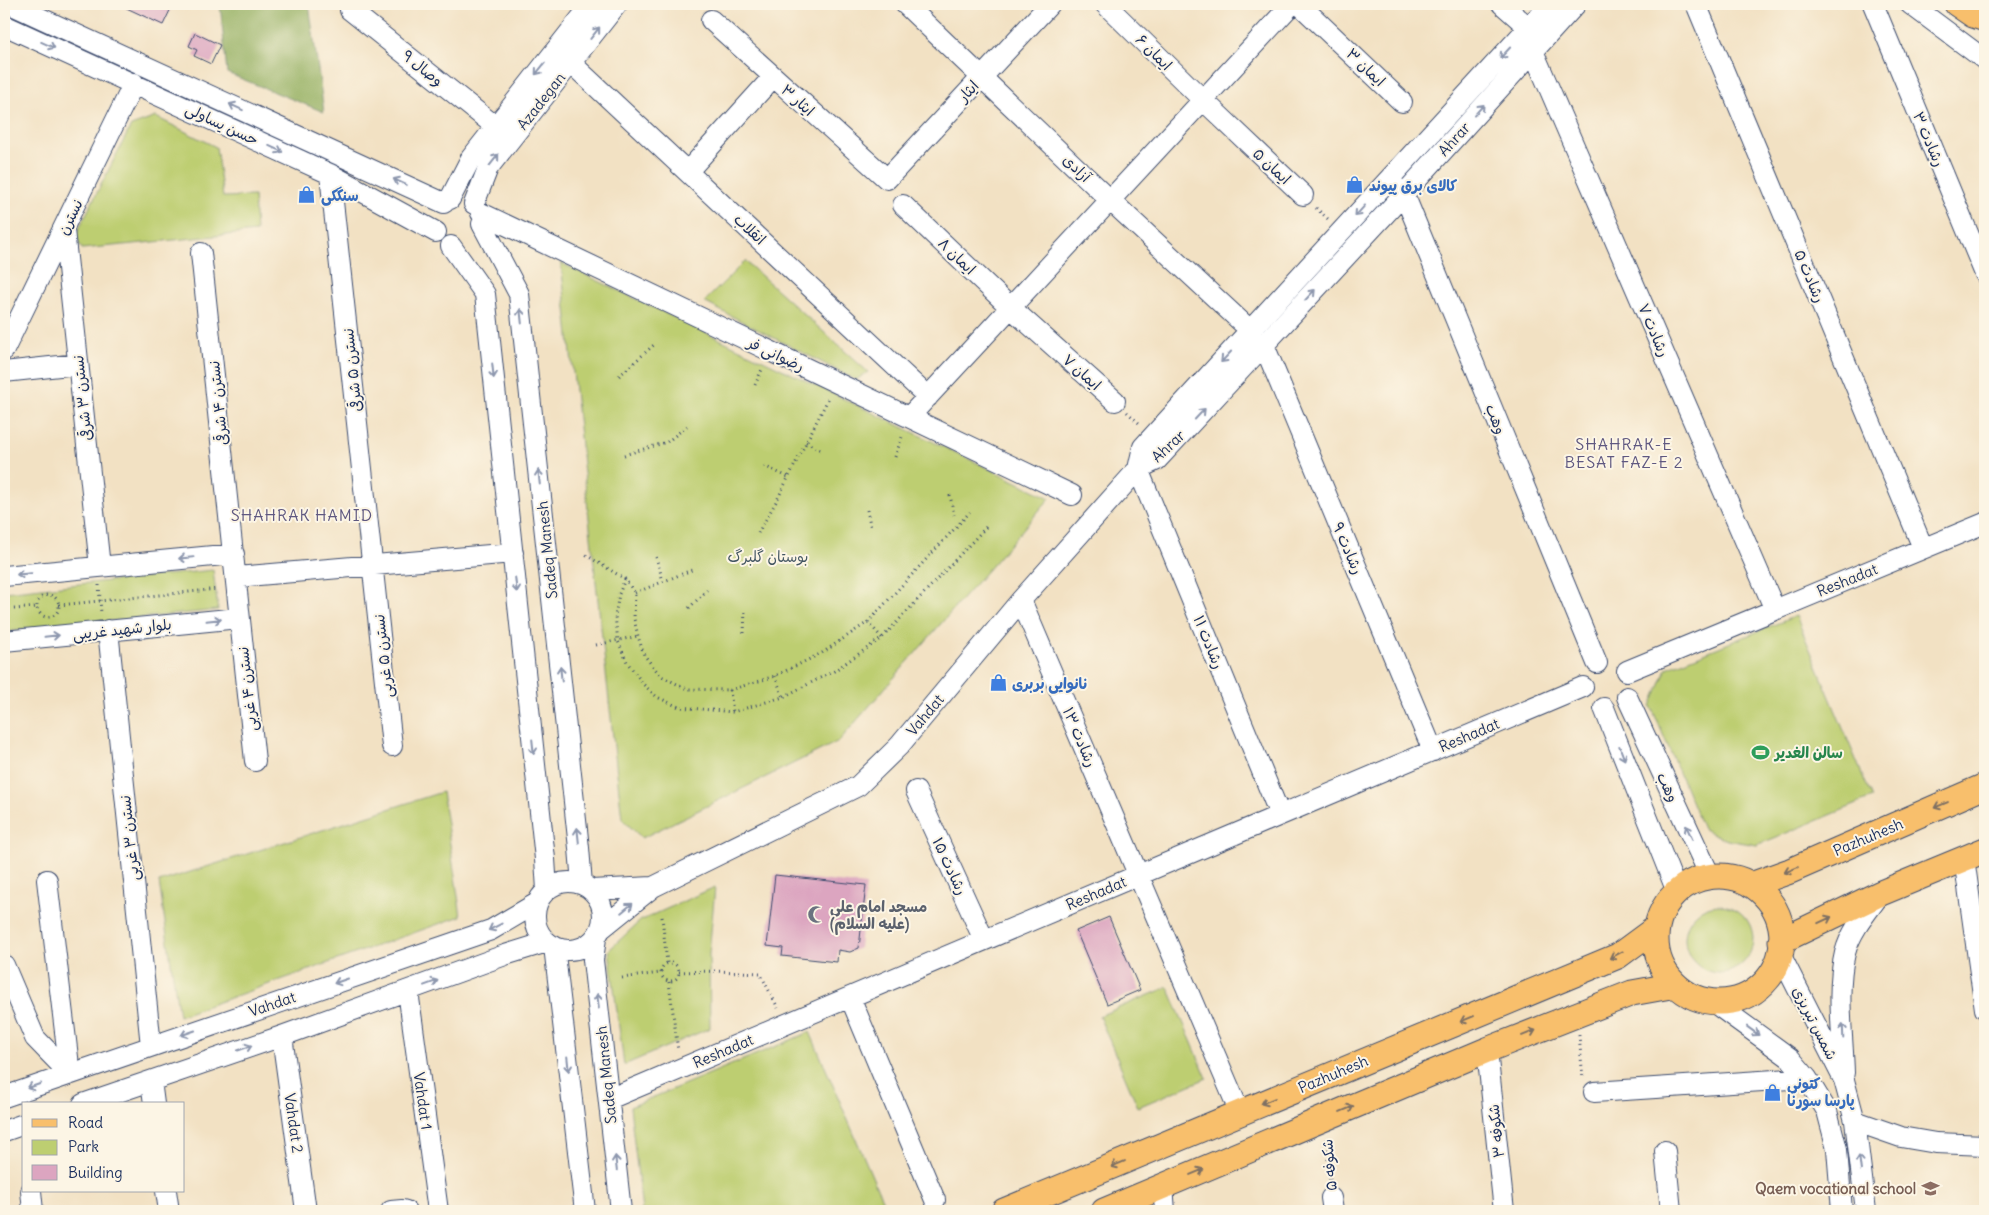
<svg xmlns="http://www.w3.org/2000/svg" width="1989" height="1215" font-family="Delius,'Playpen Sans Arabic',sans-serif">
<rect width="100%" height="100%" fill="#fcf5e5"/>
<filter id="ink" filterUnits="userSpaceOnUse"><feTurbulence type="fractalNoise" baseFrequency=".02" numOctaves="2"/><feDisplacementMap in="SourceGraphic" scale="10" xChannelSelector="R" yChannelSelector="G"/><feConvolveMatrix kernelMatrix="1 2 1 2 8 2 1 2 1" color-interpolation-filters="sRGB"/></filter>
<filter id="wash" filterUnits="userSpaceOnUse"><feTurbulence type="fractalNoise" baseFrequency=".0096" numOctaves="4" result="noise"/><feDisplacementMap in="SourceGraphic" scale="20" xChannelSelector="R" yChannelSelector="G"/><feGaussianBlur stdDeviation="1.12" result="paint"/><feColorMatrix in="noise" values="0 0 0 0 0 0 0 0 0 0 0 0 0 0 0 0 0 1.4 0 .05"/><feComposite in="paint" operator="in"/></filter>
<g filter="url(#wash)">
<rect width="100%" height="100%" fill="#f2e1c3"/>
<!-- green -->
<path fill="#bdce71" stroke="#6c7e68" d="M156,117L216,147L223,197L254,196L256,232L82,249L75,236L131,126Z
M745,261L868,372L856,380L704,302Z
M561,263L1050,498L839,741L642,838L622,819Z
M213,570L218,610L4,632V592Z
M1796,616L1872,798L1757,845L1727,840L1703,829L1651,706L1667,668Z
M442,792L461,916L179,1016L159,882Z
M715,887L709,954L710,1028L624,1065L609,950L640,921Z
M1685 939a34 34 0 1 1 68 0a34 34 0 1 1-68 0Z
M1168,987L1207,1078L1138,1107L1099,1016Z
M810,1032L887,1211H642L630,1107Z"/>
<!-- forest -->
<path fill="#96b163" stroke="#587060" d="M220,4H309L324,112L227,73Z"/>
<g id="blocks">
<!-- building -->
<path fill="#dca5c0" d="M118,4H173L163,25Z
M195,33L220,45L211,64L194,56L197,50L189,46Z
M775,875L866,885L859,948L850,952L838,950L837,962L782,956L783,948L767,946Z
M1109,917L1140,990L1107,1004L1076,931Z"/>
</g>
</g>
<g filter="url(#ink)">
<use href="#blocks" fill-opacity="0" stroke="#3b4a6d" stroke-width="1"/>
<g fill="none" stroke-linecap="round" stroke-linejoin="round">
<defs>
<path id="minor" d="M10,4L444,203
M355,4L350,10L495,126
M905,4L1110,200L1250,330
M1105,4L1203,100L1303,195
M1299,4L1402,102
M1502,4L1528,27
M1696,4L1923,548
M1873,4L1985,274
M1910,4L1985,60
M711,20L887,179L1050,4
M4,25L330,174L436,232
M1533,51L1775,610
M571,63L928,397
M688,171L773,77
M330,174L392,746
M1396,187L1404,194L1597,663
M450,199L471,158L592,4
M474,204L488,168L617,4
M903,205L1011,308L1115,401
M481,213L1072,495
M482,224L519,294L579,848L582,884
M64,230L100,567
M451,246L485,294L545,859L547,890
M201,253L255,761
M1264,345L1433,751
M4,350L134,83
M4,372L78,364
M909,417L1292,4
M1138,469L1143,447L1550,4
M1138,469L1280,815
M4,576L234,554
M237,577L513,553
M1021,600L1240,1113
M108,630L151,1046
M4,641L239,618
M1627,671L1985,523
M1627,697L1710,876
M1604,708L1677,892
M916,791L984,940
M1964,858L1985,1009
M47,880L70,1074
M535 916a34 34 0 1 1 68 0a34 34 0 1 1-68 0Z
M591,890L653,887
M601,929L653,887L858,786L899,746L1021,600L1138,469L1157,460L1404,194L1576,4
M596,938L593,960L621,1211
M554,946L585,1211
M1780,954L1844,1080L1855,1121L1866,1211
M4,965L35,1038L70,1074
M408,991L438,1211
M850,997L935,1200
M1713,1002L1790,1058L1807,1078L1827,1111L1837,1149L1842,1211
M282,1036L306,1211
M1487,1050L1504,1211
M1844,1073C1843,1036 1836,989 1845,953C1851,930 1868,911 1881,893
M151,1081L154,1104
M1594,1092L1807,1078
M4,1097L491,930L537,903
M609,1099L1583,687
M83,1104L282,1036L505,955L547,942
M1855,1121L1901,1137L1936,1143L1985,1145
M4,1131L24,1124
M1665,1151L1671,1211
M1163,1186L1165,1211
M31,1191L33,1211
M166,1191L169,1211
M1331,1198L1333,1211
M391,1211L402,1210L406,1211"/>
<path id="major" d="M1957,4L1973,15L1985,19
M1656 939a63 63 0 1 1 126 0a63 63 0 1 1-126 0Z
M1751,885L1790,871L1985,786
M1781,941L1881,893L1985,850
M1004,1211L1618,956L1656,928
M1104,1211L1487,1050L1632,993L1676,985"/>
</defs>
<!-- minor casing -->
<use href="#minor" stroke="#3b4a6d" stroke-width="22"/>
<!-- major casing -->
<use href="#major" stroke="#3b4a6d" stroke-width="27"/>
<!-- path -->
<path stroke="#3b4a6d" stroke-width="3" stroke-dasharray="1 4" stroke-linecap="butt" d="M1316,208L1328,219
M619,376L656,343
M755,385L763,367
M1127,412L1141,425
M806,442L822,451
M624,455L667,442L687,426
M895,457L903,434
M764,466L788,477
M950,495L954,515
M867,510L871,529
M758,533L777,500L828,399
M586,555L625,579L635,593L634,619L638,636L644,655L661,676L687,689L730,690L775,676L822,653L868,622L970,512
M656,557L663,581
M625,579L619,594L615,616L618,641L627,662L643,684L657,697L679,707L733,712L783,697L834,671L882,638L986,527
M99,585L101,613
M635,593L694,569
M37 606a11 11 0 1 1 22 0a11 11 0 1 1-22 0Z
M59,605L218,589
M689,608L707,590
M4,610L37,607
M868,622L882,638
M744,633L745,609
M596,645L638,636
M775,676L783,697
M730,690L733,712
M662,917L667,963
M661 972a9 9 0 1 1 18 0a9 9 0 1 1-18 0Z
M679,972L716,971L760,973L778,1008
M622,978L660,973
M669,982L678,1051
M1579,1035L1583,1079
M1326,1139L1330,1180"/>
<!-- minor -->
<use href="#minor" stroke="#fff" stroke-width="20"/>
<!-- major -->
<use href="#major" stroke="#f8bf6c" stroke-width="25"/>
</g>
<!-- one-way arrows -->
<defs><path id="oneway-shaft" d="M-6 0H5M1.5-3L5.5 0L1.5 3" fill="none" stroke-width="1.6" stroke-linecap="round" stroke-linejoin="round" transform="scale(1.25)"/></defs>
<g stroke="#8d97ae">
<use href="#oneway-shaft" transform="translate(595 33) rotate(-52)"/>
<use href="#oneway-shaft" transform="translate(48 45) rotate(24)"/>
<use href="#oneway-shaft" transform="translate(1505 53) rotate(133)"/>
<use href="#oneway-shaft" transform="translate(540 69) rotate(129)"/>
<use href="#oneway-shaft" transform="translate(236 107) rotate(-155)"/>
<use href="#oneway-shaft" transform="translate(1479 110) rotate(-48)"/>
<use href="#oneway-shaft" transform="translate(276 149) rotate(25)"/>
<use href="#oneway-shaft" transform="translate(494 160) rotate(-52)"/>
<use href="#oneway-shaft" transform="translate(400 182) rotate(-155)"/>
<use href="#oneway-shaft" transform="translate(1360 211) rotate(132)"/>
<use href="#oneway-shaft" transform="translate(1310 295) rotate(-47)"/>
<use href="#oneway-shaft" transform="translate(521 316) rotate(-96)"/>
<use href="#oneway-shaft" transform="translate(1226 357) rotate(133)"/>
<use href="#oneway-shaft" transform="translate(493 371) rotate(84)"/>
<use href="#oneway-shaft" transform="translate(1200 414) rotate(-47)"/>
<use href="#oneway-shaft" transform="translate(539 477) rotate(-96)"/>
<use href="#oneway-shaft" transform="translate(186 558) rotate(175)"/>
<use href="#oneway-shaft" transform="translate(24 574) rotate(175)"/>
<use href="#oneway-shaft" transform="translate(516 585) rotate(84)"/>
<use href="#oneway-shaft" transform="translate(214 620) rotate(-6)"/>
<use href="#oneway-shaft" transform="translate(52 636) rotate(-6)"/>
<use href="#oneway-shaft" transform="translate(561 674) rotate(-96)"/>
<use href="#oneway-shaft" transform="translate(533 747) rotate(84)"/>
<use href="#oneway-shaft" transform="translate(1622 753) rotate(69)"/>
<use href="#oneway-shaft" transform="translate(1689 832) rotate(-115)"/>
<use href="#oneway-shaft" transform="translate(578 835) rotate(-96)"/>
<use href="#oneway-shaft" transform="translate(627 908) rotate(-39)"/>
<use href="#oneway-shaft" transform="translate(495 927) rotate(153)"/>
<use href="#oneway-shaft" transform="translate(341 981) rotate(161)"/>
<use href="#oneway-shaft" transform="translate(431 983) rotate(-20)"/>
<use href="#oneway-shaft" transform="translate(598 1001) rotate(-96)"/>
<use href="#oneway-shaft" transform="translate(1753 1031) rotate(36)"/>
<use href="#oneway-shaft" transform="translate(1843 1031) rotate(-92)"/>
<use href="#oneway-shaft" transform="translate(188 1033) rotate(161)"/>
<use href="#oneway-shaft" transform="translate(245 1048) rotate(-19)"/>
<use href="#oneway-shaft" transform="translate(568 1064) rotate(84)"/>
<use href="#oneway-shaft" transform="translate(34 1086) rotate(161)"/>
<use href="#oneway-shaft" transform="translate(616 1163) rotate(-96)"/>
<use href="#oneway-shaft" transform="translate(1860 1163) rotate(-97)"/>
</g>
<g stroke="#7e7064">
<use href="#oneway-shaft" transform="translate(1941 805) rotate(157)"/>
<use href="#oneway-shaft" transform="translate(1791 870) rotate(158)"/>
<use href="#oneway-shaft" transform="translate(1825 920) rotate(-25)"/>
<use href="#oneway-shaft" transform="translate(1616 955) rotate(152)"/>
<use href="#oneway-shaft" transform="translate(1467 1019) rotate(157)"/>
<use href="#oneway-shaft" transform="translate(1529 1033) rotate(-22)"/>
<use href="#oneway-shaft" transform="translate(1268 1101) rotate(157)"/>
<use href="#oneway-shaft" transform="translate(1347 1109) rotate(-23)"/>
<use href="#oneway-shaft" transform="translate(1118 1164) rotate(157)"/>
<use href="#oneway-shaft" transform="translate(1197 1172) rotate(-23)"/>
</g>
</g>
<!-- icons -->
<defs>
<symbol id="shop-bare" viewBox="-9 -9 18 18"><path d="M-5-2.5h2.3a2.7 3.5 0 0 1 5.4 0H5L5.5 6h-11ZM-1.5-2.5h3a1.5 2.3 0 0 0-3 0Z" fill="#3f7fe0" stroke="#fcf5e5" stroke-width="2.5" paint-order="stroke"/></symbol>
<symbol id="stadium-bare" viewBox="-9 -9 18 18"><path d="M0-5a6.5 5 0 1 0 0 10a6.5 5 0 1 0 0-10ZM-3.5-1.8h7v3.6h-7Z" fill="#2e9e5b" stroke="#fcf5e5" stroke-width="2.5" paint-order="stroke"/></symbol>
<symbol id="mosque-bare" viewBox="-9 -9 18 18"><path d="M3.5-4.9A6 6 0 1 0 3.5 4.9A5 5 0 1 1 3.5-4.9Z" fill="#6b7280" stroke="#fcf5e5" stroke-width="2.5" paint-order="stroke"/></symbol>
<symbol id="school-bare" viewBox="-9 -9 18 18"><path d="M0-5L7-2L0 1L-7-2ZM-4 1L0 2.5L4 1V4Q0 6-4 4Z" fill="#8d6e63" stroke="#fcf5e5" stroke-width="2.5" paint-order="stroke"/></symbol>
</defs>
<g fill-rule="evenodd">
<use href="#shop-bare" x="1342" y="172" width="25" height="25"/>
<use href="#shop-bare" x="294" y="182" width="25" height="25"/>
<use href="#shop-bare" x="986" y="670" width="25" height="25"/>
<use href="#stadium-bare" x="1748" y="740" width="25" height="25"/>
<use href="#mosque-bare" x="804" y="902" width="25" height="25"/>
<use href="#shop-bare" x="1760" y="1080" width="25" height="25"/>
<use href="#school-bare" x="1918" y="1176" width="25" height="25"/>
</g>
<g text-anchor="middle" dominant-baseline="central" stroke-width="4" stroke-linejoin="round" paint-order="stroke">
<!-- street labels -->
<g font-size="15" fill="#1b2f5e" stroke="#fcf5e5">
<text transform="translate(1154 52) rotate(45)">ایمان ۶</text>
<text transform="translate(1366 67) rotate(44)">ایمان ۳</text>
<text transform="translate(423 68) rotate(39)">وصال ۹</text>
<text transform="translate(968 91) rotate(-47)">ایثار</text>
<text transform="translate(798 100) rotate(42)">ایثار ۳</text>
<text transform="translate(541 101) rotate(-52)">Azadegan</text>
<text transform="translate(222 124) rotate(25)">حسن یساولی</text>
<text transform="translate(1454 139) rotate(-48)">Ahrar</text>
<text transform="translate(1929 139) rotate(67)">رشادت ۳</text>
<text transform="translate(1272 166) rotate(43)">ایمان ۵</text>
<text transform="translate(1077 168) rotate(44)">آزادی</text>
<text transform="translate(70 217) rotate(-64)">نسترن</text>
<text transform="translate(750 229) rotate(43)">انقلاب</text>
<text transform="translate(957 256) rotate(44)">ایمان ۸</text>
<text transform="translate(1810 276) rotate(67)">رشادت ۵</text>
<text transform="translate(1654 330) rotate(67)">رشادت ۷</text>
<text transform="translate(776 354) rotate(25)">رضوانی فر</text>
<text transform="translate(352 370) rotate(-96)">نسترن ۵ شرقی</text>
<text transform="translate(1082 372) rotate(42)">ایمان ۷</text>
<text transform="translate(82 398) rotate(-96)">نسترن ۳ شرقی</text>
<text transform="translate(218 403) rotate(-96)">نسترن ۴ شرقی</text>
<text transform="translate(1496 419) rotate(68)">وهب</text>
<text transform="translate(1168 446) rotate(-43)">Ahrar</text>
<text transform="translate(1348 548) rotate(67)">رشادت ۹</text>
<text transform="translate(547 550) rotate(-96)">Sadeq Manesh</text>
<text transform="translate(1847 580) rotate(-22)">Reshadat</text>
<text transform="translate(122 629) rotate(-6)">بلوار شهید غریبی</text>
<text transform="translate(1209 642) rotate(68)">رشادت ۱۱</text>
<text transform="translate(383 656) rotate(-96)">نسترن ۵ غربی</text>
<text transform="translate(247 689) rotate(-96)">نسترن ۴ غربی</text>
<text transform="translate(925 715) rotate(-50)">Vahdat</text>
<text transform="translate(1469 735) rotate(-23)">Reshadat</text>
<text transform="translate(1080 737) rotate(67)">رشادت ۱۳</text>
<text transform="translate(1668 787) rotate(65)">وهب</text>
<text transform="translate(1868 837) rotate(-23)">Pazhuhesh</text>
<text transform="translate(129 838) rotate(-96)">نسترن ۳ غربی</text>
<text transform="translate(950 866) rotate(65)">رشادت ۱۵</text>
<text transform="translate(1096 893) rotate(-23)">Reshadat</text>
<text transform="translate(272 1004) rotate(-19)">Vahdat</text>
<text transform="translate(1815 1023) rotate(63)">شمس تبریزی</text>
<text transform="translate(723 1051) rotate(-23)">Reshadat</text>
<text transform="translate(1333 1074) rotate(-23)">Pazhuhesh</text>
<text transform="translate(606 1075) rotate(-96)">Sadeq Manesh</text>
<text transform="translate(423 1101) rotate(82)">Vahdat 1</text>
<text transform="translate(294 1123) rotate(82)">Vahdat 2</text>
<text transform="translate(1496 1131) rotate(-96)">شکوفه ۳</text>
<text transform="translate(1329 1165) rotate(-95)">شکوفه ۵</text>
</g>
<!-- shop labels -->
<g font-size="15" font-weight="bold" fill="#366cbe" stroke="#fcf5e5" text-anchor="start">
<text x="1369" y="185">کالای برق پیوند</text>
<text x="321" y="195">سنگکی</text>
<text x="1012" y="683">نانوایی بربری</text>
<text x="1787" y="1083">کتونی<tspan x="1787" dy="17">پارسا سورنا</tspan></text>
</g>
<!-- park labels -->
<g font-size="15" fill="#445763" stroke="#fcf5e5">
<text x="768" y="556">بوستان گلبرگ</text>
</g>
<!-- leisure labels -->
<g font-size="15" font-weight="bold" fill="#27864d" stroke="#fcf5e5" text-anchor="start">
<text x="1775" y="752">سالن الغدیر</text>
</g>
<!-- worship labels -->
<g font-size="15" font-weight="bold" fill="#5b616d" stroke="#fcf5e5" text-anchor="start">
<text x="830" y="906">مسجد امام علی<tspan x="830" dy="17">(علیه السلام)</tspan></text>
</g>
<!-- education labels -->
<g font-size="15" font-weight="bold" fill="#785e54" stroke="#fcf5e5" text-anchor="end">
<text x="1916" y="1188">Qaem vocational school</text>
</g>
<!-- neighbourhood labels -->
<g font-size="16" letter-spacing="1" fill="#5f5880" stroke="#fcf5e5">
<text x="1624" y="444">SHAHRAK-E<tspan x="1624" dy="18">BESAT FAZ-E 2</tspan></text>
<text x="302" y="515">SHAHRAK HAMID</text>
</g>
</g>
<!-- margin -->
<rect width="1989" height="1215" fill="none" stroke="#fcf5e5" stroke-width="20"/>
<!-- legend -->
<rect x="22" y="1102" width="162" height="90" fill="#fcf5e5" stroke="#a2a6af"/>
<rect x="32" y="1119" width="25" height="8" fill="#f8bf6c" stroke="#a2a6af"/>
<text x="68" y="1128" font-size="15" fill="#1b2f5e">Road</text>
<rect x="32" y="1140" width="25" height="15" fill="#bdce71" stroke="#a2a6af"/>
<text x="68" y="1152" font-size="15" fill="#1b2f5e">Park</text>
<rect x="32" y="1165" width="25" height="15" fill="#dca5c0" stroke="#a2a6af"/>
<text x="68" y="1178" font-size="15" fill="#1b2f5e">Building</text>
</svg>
